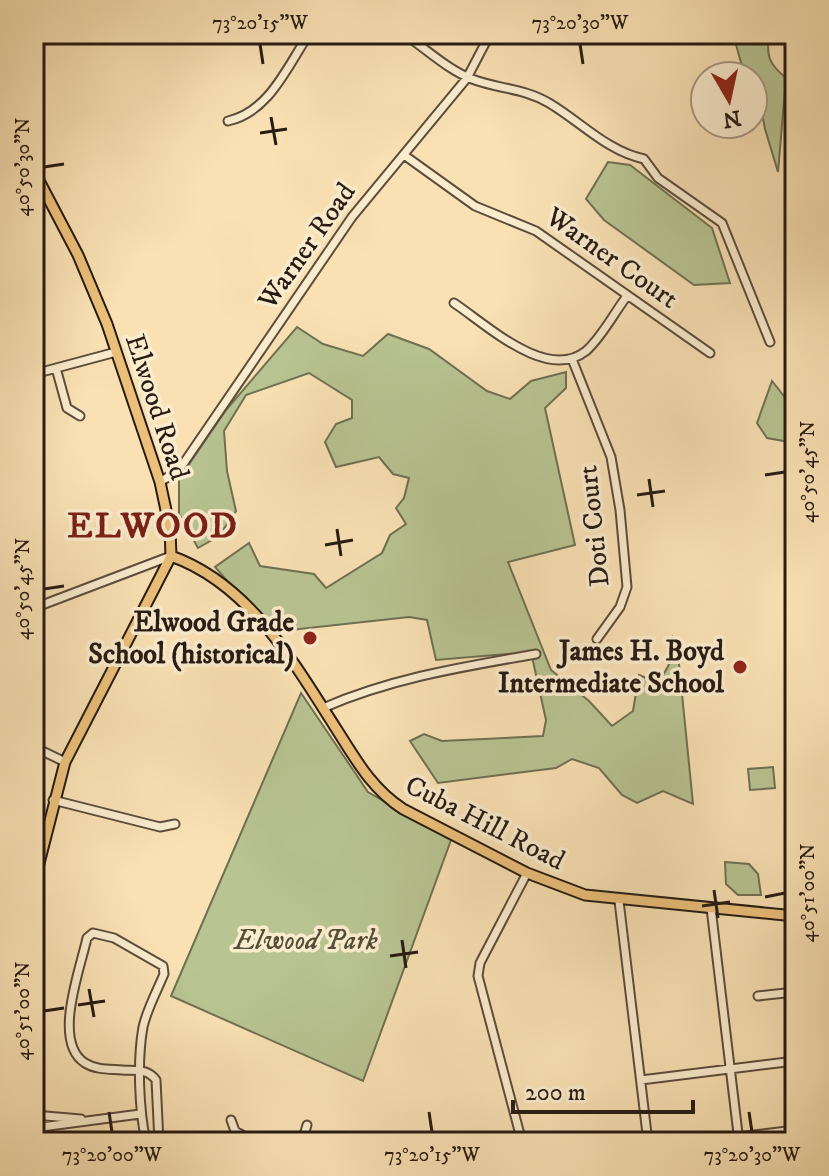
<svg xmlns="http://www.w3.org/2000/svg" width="829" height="1176" font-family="'IM FELL DW Pica',serif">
<rect width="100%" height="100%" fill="#f9e1b4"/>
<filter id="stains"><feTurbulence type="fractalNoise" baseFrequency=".0025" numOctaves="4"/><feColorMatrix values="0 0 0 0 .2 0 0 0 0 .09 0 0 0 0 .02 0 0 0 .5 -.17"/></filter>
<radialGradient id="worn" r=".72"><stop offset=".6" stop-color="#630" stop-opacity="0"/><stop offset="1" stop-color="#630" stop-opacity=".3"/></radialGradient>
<!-- green -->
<path fill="#b8c492" stroke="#6f7053" stroke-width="2" d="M733,34H769C766,56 769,64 786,78L778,172L765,129L759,97L753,93V76H740L742,66Z
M608,162L630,165L712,228L730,283L694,285L604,220L586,199Z
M297,327L323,344L363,356L388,334L429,349L487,391L510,399L531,381L566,372V388L545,408L575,545L508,562L551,670L589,701L612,726L633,711L639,675L657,682C670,668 673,657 673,638L677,644L693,804L663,791L637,803L622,795L599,768L572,759L556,768L438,783L410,741L424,734L442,741L543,736L546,720L531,652L436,660L427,620L409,617L272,632L215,567L249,543L260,566L314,574L326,588L382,553L390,535L406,524L396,508L404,498L409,478L393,474L379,457L336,467L325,442L336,424L352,418V400L309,373L246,395L224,431L227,471L236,511L219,536L198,548L179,514V479L226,410Z
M772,381L795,410V443L767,438L757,423Z
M301,693L368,792L451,840L363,1081L171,996Z
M773,767L775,788L750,790L748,769Z
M725,862L749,864L758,874L761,895H738L726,884Z"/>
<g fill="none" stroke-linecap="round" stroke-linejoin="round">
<defs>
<path id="minor" d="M404,34C425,48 448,70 472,79C498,89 524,88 549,103C581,122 607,151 644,159L658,178L722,223L770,342
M228,121C269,112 287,67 309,34
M404,155L475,206L536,231L710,353
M454,303C487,325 547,382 586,351C602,337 614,313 627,296
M572,359L611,457L620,510L627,587L620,607L597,639
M56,368L67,408L80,416
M34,374L116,352
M160,482L179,470L352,217L467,78L490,34
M34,608L171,556
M323,708C392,678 462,667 536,654
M34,747L65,762
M53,800L160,827L175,824
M619,901L648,1142
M711,908L739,1142
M758,996L795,992
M641,1080L795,1061
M34,1115L81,1119
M231,1120L235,1131L255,1142
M34,1128L140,1114
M146,1142C139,1109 137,1061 143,1027C147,1009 157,991 164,974L163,966L114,938L93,933L87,938C80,970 52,1042 85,1063C96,1070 109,1069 122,1070C135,1071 147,1068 156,1080L159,1142
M302,1142L307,1125
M522,1142L478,976L480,963L527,873
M695,1142L795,1130"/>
<path id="major" d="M34,171L78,255L107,324L160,482L170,529L171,556L65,762L34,883
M171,556C250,584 294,663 337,730C356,760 372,789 403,809L527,873L585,895L795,916"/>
</defs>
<!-- minor casing -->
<use href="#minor" stroke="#5b4c3c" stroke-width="11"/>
<!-- major casing -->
<use href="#major" stroke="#261b14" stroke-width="13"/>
<!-- minor -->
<use href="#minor" stroke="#fbecce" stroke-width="7"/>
<!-- major -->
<use href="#major" stroke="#ecc07a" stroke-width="9"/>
</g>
<!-- ticks -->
<path fill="none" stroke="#261b14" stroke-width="3" d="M260,44L263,64M580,44L583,64M271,117L276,145M260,133L287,129M44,167L64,164M765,475L785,472M649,479L653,507M637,495L665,491M337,529L341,556M325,545L353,540M44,589L64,586M714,890L718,918M765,897L785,893M702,906L730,902M402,940L406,968M390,956L418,952M89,989L94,1017M78,1005L105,1001M44,1011L64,1008M109,1112L112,1132M429,1112L432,1132M749,1112L752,1132"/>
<!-- markers -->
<g fill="#8f2418" stroke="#fbecce" stroke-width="3">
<circle cx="310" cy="638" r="8"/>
<circle cx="740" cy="667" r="8"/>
</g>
<g text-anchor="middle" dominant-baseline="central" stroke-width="7" stroke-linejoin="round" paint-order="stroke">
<!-- street labels -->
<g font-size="28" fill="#261b14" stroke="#fbecce">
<text transform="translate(307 246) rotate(-55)">Warner Road</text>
<text transform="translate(612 258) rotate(35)">Warner Court</text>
<text transform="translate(157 407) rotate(72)">Elwood Road</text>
<text transform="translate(594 526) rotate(-96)">Doti Court</text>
<text transform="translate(485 823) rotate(27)">Cuba Hill Road</text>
</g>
<!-- poi labels -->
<g font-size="28" font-weight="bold" fill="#261b14" stroke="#fbecce" text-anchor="end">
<text x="294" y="622">Elwood Grade<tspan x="294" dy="32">School (historical)</tspan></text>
<text x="724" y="651">James H. Boyd<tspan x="724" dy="32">Intermediate School</tspan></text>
</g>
<!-- park labels -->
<g font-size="28" font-style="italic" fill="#524e3a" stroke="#fbecce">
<text x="306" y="940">Elwood Park</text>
</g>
<!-- district labels -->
<g font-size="36" font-weight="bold" letter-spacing="2" fill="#7a1f14" stroke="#fbecce">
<text x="153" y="526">ELWOOD</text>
</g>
</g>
<!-- margin -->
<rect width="829" height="1176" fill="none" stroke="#f9e1b4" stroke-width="88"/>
<!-- north arrow -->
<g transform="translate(729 100) rotate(171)"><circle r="38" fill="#fbecce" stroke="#a69884" stroke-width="2"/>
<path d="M0-6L14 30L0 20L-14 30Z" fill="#8f2418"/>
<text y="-12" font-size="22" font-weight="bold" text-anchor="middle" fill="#261b14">N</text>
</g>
<!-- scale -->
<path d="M513 1100v12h180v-12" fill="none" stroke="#261b14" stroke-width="4"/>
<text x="525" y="1100" font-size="24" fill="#261b14" stroke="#fbecce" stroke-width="6" paint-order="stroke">200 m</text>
<rect x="44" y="44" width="741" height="1088" fill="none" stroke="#261b14" stroke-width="3"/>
<g font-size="20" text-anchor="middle" fill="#261b14">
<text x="260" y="29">73°20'15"W</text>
<text x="580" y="29">73°20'30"W</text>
<text transform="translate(22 167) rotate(-90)" y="7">40°50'30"N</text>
<text transform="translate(807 472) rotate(-90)" y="7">40°50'45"N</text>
<text transform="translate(22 589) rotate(-90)" y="7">40°50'45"N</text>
<text transform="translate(807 893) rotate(-90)" y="7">40°51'00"N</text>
<text transform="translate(22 1011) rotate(-90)" y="7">40°51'00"N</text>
<text x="112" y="1161">73°20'00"W</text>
<text x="432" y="1161">73°20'15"W</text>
<text x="752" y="1161">73°20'30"W</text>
</g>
<rect width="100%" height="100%" filter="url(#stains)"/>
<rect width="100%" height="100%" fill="url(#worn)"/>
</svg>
